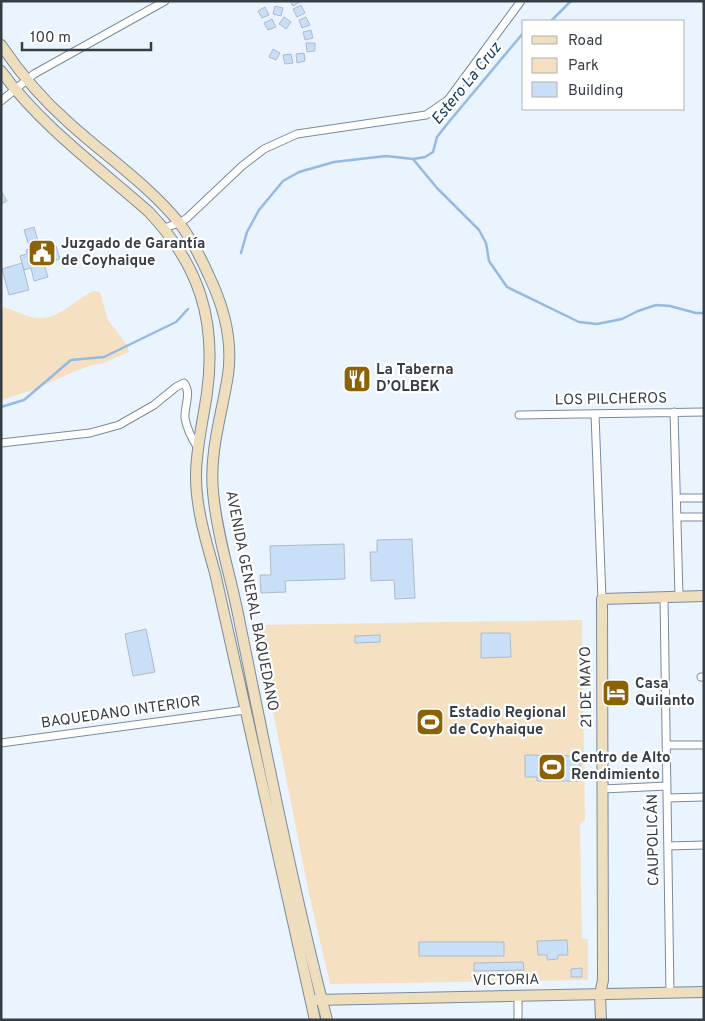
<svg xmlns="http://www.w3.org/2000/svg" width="705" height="1021" font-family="Overpass,sans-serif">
<rect width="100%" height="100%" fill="#eaf4fe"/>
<!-- green -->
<path fill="#f5e1c2" d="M94,291L100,292L108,320L127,345L129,352L104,363L89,366L71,373L36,389L1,400V307C11,308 21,315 31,317C56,324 73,300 94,291Z
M582,620L585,820L580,824L582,939H588V980L330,984L309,894L256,625Z"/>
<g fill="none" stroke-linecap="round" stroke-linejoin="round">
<!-- stream -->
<path stroke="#95bae1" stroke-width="2.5" d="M551,21L571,1
M413,159L437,188L479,230L486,243L489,261L507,287L579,322L597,324L622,319L638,311L656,305L670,306L696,313H704
M241,253L247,232L259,210L283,181L299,172L334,162L386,156L413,159L425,157L433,152L437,137L448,123L524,32
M1,407L24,400L71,360L104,357L176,322L188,309"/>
</g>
<!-- building -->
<path fill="#c8dff7" stroke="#acbbca" d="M290,1H300V2L293,6Z
M301,5L305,13L297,17L293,9Z
M275,6L283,8L281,16L273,14Z
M265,7L269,15L262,18L258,11Z
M284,17L291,22L286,29L279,24Z
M306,17L310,25L302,28L299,20Z
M272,19L276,27L268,30L264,23Z
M311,30L313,38L305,40L303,32Z
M306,43H315V51L307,52Z
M273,49L280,53L276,60L269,57Z
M304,53L305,61L297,63L296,54Z
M291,54L293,63L285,64L283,55Z
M1,191L7,201L1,204Z
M34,227L41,251L56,246L60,259L44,264L48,277L34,281L31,268L24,270L20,256L27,254L26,250L30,249L24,230Z
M22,263L29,290L9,295L2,269Z
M412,539L415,598L395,599L394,580L371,581L370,552H377V540Z
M344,544L345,579L285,581L286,592L261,593L260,575H271L270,546Z
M146,629L155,672L133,676L125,634Z
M481,633H510L511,657L481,658Z
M380,635V642L355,643V636Z
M525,755L580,756V781H537V777H525Z
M567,940L568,955H558V959L547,960V955H538L537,941Z
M419,942H504V956H419Z
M523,962L524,970L474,971V963Z
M582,968V977H571V969Z"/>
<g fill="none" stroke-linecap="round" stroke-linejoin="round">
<defs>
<path id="street" d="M1,101L34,74L165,1
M164,228L179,223L187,218L242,166L264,149L297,134L426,115L448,100L521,1
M674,412L679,596
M595,414L602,599
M519,415L704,412
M1,443L90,433L119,425L154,405L176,387L184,383C192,393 184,406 185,418C187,430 192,439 198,448
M677,498H704
M677,517H704
M664,597L670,993
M701,677H704
M1,743L245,710
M666,745H704
M603,789L667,786
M667,798L704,797
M668,846L704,845
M518,996V1020"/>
<path id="secondary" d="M1,45C20,73 43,100 68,122C104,155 150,186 180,224C192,240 201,258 209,276C224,307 233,340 228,375C222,414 209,452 213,492C217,537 232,580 240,624C267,756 293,889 327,1020
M1,71C41,126 98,167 149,212C199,265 217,320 207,393C203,421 196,448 196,476C196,509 206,541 215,573L315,1020
M315,1000L704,992
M601,1020L600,994L603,980L602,599L704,596"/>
</defs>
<!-- street casing -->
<use href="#street" stroke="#7c8a99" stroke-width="9"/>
<!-- secondary casing -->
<use href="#secondary" stroke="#7c8a99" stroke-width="12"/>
<!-- street -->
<use href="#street" stroke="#fff" stroke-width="7"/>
<!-- secondary -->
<use href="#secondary" stroke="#eedebd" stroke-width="10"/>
</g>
<!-- icons -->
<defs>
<symbol id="civic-square" viewBox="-11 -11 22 22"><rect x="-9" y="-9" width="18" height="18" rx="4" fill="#8b6204" stroke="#fff"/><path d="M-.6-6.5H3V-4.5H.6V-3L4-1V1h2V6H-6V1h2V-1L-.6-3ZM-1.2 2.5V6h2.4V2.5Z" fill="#fff"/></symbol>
<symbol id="restaurant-square" viewBox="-11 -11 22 22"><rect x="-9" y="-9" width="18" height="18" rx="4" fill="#8b6204" stroke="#fff"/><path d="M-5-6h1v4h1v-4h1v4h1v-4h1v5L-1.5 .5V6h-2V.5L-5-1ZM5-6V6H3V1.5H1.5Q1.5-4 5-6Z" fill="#fff"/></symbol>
<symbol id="hotel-square" viewBox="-11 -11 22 22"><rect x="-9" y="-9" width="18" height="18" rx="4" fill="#8b6204" stroke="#fff"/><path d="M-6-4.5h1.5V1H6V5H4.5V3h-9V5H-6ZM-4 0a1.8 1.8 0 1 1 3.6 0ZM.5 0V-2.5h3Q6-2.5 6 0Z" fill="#fff"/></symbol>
<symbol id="stadium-square" viewBox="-11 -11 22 22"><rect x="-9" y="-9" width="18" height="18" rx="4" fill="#8b6204" stroke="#fff"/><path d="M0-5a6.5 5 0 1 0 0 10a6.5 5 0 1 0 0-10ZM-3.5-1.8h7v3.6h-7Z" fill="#fff"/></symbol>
</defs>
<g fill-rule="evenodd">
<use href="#civic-square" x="26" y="237" width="32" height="32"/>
<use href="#restaurant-square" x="341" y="363" width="32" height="32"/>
<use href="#hotel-square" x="600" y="677" width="32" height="32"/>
<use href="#stadium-square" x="414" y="706" width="32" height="32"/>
<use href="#stadium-square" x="536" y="751" width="32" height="32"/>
</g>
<g text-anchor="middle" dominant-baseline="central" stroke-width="4.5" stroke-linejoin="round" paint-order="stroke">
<!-- poi labels -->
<g font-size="15" font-weight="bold" fill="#373d44" stroke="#fff" text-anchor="start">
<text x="61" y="244">Juzgado de Garantía<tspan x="61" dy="17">de Coyhaique</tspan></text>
<text x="376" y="370">La Taberna<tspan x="376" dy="17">D’OLBEK</tspan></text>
<text x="635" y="684">Casa<tspan x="635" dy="17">Quilanto</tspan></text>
<text x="449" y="713">Estadio Regional<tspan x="449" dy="17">de Coyhaique</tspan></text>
<text x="571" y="758">Centro de Alto<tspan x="571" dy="17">Rendimiento</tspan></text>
</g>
<!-- street labels -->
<g font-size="15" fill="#373d44" stroke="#fff">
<text transform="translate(611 400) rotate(-1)">LOS PILCHEROS</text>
<text transform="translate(251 601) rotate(79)">AVENIDA GENERAL BAQUEDANO</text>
<text transform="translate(587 687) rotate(-91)">21 DE MAYO</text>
<text transform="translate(121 713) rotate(-8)">BAQUEDANO INTERIOR</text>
<text transform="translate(654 840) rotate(-91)">CAUPOLICÁN</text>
<text transform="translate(506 981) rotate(-1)">VICTORIA</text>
</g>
<!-- water labels -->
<g font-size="16" font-style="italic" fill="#0d375b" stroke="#fff">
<text transform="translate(467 84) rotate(-51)">Estero La Cruz</text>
</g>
</g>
<!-- border -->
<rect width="705" height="1021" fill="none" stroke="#373d44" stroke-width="5"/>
<!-- legend -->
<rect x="522" y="20" width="162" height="90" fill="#ffffff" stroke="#afb1b4"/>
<rect x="532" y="36" width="25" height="8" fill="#eedebd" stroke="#afb1b4"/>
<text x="568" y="45" font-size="15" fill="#373d44">Road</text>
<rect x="532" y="58" width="25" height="15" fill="#f5e1c2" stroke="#afb1b4"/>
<text x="568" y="70" font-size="15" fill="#373d44">Park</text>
<rect x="532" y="82" width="25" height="15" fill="#c8dff7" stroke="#afb1b4"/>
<text x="568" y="95" font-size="15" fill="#373d44">Building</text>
<!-- scale -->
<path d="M22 42v8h129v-8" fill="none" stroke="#373d44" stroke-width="2.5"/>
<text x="30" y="42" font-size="15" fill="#373d44" stroke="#ffffff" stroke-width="4" paint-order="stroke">100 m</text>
</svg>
